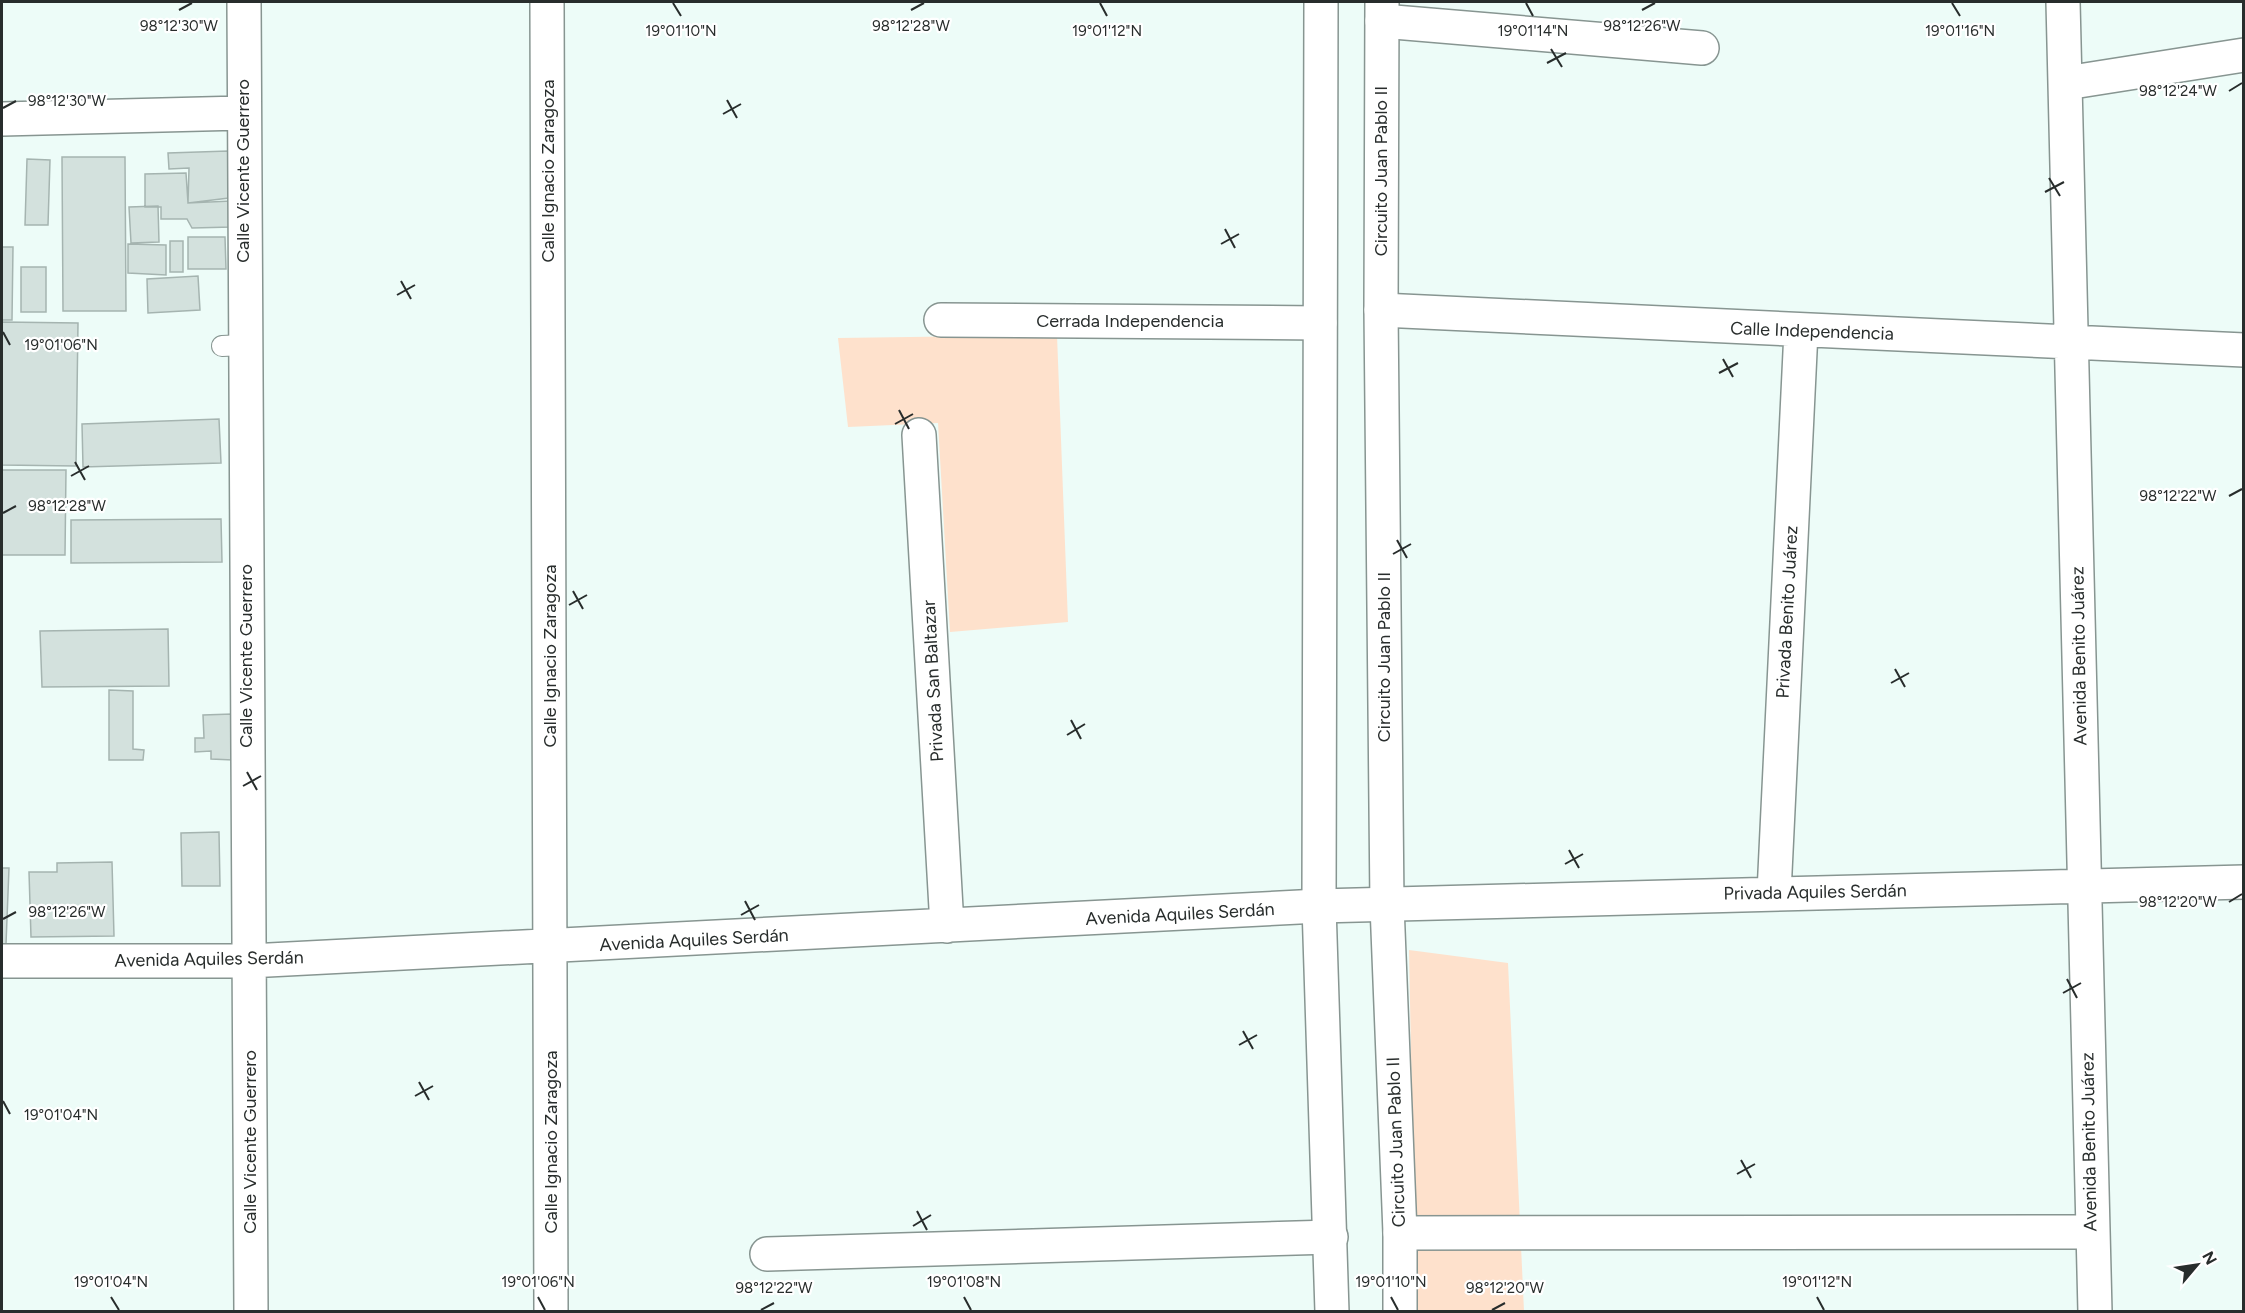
<svg xmlns="http://www.w3.org/2000/svg" width="2245" height="1313" font-family="Figtree,sans-serif">
<rect width="100%" height="100%" fill="#edfcf8"/>
<!-- green -->
<path fill="#fee1cc" d="M1057,335L1068,622L950,632L938,423L848,427L838,338Z
M1409,950L1508,963L1524,1311H1416Z"/>
<!-- building -->
<path fill="#d3e1dd" stroke="#a5b4b0" stroke-width="1.5" d="M228,151L229,198L188,203L189,168L169,169L168,153Z
M62,157H125L126,311H63Z
M27,159L50,160L48,225H25Z
M186,173L188,203L231,201L232,227L192,228L187,219H161V207H145V174Z
M158,206L159,242L131,243L129,207Z
M188,237H225L226,269H188Z
M170,241H183V272H170Z
M128,244L166,245V275L128,273Z
M2,247H13L12,320H2Z
M21,267H46V312H21Z
M198,276L200,310L148,313L147,279Z
M2,322L78,323L76,466L2,465Z
M219,419L221,463L83,467L82,424Z
M2,470H66L65,555H2Z
M221,519L222,562L71,563V520Z
M168,629L169,686L42,687L40,631Z
M109,690L133,691V749L144,750L143,760H109Z
M232,714L233,760L211,759V751L195,752V738H204L203,715Z
M219,832L220,886H182L181,833Z
M112,862L114,936L31,937L29,872H57V863Z
M2,868H9L6,944H2Z"/>
<g fill="none" stroke-linecap="round" stroke-linejoin="round">
<defs>
<path id="lane" d="M222,346L244,345"/>
<path id="street" d="M244,2L251,1312
M547,2L551,1312
M2063,2L2095,1312
M1382,21L1702,48
M2066,83L2244,55
M2,119L242,113
M1381,310L2244,350
M941,320L1320,323
M919,435L947,926
M1774,893L1801,331
M2,961H249L1319,906L2244,882
M1400,1233L2091,1232
M767,1254L1331,1237"/>
<path id="secondary" d="M1321,2L1319,906L1332,1312
M1382,2L1381,310L1387,905L1400,1233V1312"/>
</defs>
<!-- lane casing -->
<use href="#lane" stroke="#879591" stroke-width="22"/>
<!-- street casing -->
<use href="#street" stroke="#879591" stroke-width="36"/>
<!-- secondary casing -->
<use href="#secondary" stroke="#879591" stroke-width="36"/>
<!-- lane -->
<use href="#lane" stroke="#fff" stroke-width="20"/>
<!-- street -->
<use href="#street" stroke="#fff" stroke-width="33"/>
<!-- secondary -->
<use href="#secondary" stroke="#fff" stroke-width="33"/>
</g>
<!-- ticks -->
<path fill="none" stroke="#282d2c" stroke-width="2" d="M673,3L681,16M1100,3L1107,16M1526,3L1533,16M1952,3L1960,16M179,10L192,3M911,10L924,3M1642,10L1655,3M1551,49L1562,67M1547,63L1566,53M2229,91L2242,83M727,100L737,118M3,108L16,101M723,114L741,104M2049,178L2060,196M2045,192L2064,182M1225,229L1235,248M1221,244L1239,234M401,281L411,299M397,295L415,285M3,332L10,345M1723,359L1733,377M1719,373L1738,363M899,410L909,429M895,424L913,414M75,462L85,480M71,476L89,466M2229,496L2242,489M3,513L16,506M1397,540L1407,558M1393,554L1411,544M573,591L583,609M569,605L587,595M1895,669L1905,687M1891,683L1909,673M1071,720L1081,739M1067,735L1085,724M247,772L257,790M243,786L261,776M1569,850L1579,868M1565,864L1583,854M745,901L755,920M2229,902L2242,894M741,915L759,905M3,919L16,912M2067,979L2077,998M2063,993L2081,983M1243,1031L1253,1049M1239,1045L1257,1035M419,1082L429,1100M415,1096L433,1086M3,1101L10,1114M1741,1160L1751,1178M1737,1174L1755,1164M917,1211L927,1230M913,1226L931,1215M111,1297L119,1310M538,1297L545,1310M964,1297L971,1310M1391,1297L1398,1310M1817,1297L1824,1310M761,1310L774,1303M1492,1310L1505,1303"/>
<g text-anchor="middle" dominant-baseline="central" stroke-width="4.5" stroke-linejoin="round" paint-order="stroke">
<!-- street labels -->
<g font-size="18" fill="#282d2c" stroke="#fff">
<text transform="translate(243 171) rotate(-90)">Calle Vicente Guerrero</text>
<text transform="translate(548 171) rotate(-90)">Calle Ignacio Zaragoza</text>
<text transform="translate(1381 171) rotate(-90)">Circuito Juan Pablo II</text>
<text x="1130" y="321">Cerrada Independencia</text>
<text transform="translate(1812 331) rotate(2)">Calle Independencia</text>
<text transform="translate(1787 612) rotate(-87)">Privada Benito Juárez</text>
<text transform="translate(246 656) rotate(-90)">Calle Vicente Guerrero</text>
<text transform="translate(550 656) rotate(-90)">Calle Ignacio Zaragoza</text>
<text transform="translate(2079 656) rotate(-91)">Avenida Benito Juárez</text>
<text transform="translate(1384 657) rotate(-90)">Circuito Juan Pablo II</text>
<text transform="translate(933 681) rotate(-93)">Privada San Baltazar</text>
<text transform="translate(1815 892) rotate(-1)">Privada Aquiles Serdán</text>
<text transform="translate(1180 914) rotate(-3)">Avenida Aquiles Serdán</text>
<text transform="translate(694 940) rotate(-3)">Avenida Aquiles Serdán</text>
<text transform="translate(209 959) rotate(-1)">Avenida Aquiles Serdán</text>
<text transform="translate(250 1142) rotate(-90)">Calle Vicente Guerrero</text>
<text transform="translate(551 1142) rotate(-90)">Calle Ignacio Zaragoza</text>
<text transform="translate(1396 1142) rotate(-92)">Circuito Juan Pablo II</text>
<text transform="translate(2089 1142) rotate(-91)">Avenida Benito Juárez</text>
</g>
</g>
<g font-size="15" text-anchor="middle" fill="#282d2c" stroke="#fff" stroke-width="4.5" stroke-linejoin="round" paint-order="stroke">
<text x="179" y="31">98°12'30"W</text>
<text x="911" y="31">98°12'28"W</text>
<text x="1642" y="31">98°12'26"W</text>
<text x="681" y="36">19°01'10"N</text>
<text x="1107" y="36">19°01'12"N</text>
<text x="1533" y="36">19°01'14"N</text>
<text x="1960" y="36">19°01'16"N</text>
<text x="2178" y="96">98°12'24"W</text>
<text x="67" y="106">98°12'30"W</text>
<text x="61" y="350">19°01'06"N</text>
<text x="2178" y="501">98°12'22"W</text>
<text x="67" y="511">98°12'28"W</text>
<text x="2178" y="907">98°12'20"W</text>
<text x="67" y="917">98°12'26"W</text>
<text x="61" y="1120">19°01'04"N</text>
<text x="111" y="1287">19°01'04"N</text>
<text x="538" y="1287">19°01'06"N</text>
<text x="964" y="1287">19°01'08"N</text>
<text x="1391" y="1287">19°01'10"N</text>
<text x="1817" y="1287">19°01'12"N</text>
<text x="774" y="1293">98°12'22"W</text>
<text x="1505" y="1293">98°12'20"W</text>
</g>
<!-- border -->
<rect width="2245" height="1313" fill="none" stroke="#282d2c" stroke-width="6"/>
<!-- north arrow -->
<g transform="translate(2197 1265) rotate(61)" stroke="#ffffff" stroke-width="4.5" paint-order="stroke">
<path d="M0-4.5L10 22L0 15L-10 22Z" fill="#282d2c"/>
<text y="-9" font-size="16" font-weight="bold" text-anchor="middle" fill="#282d2c">N</text>
</g>
</svg>
